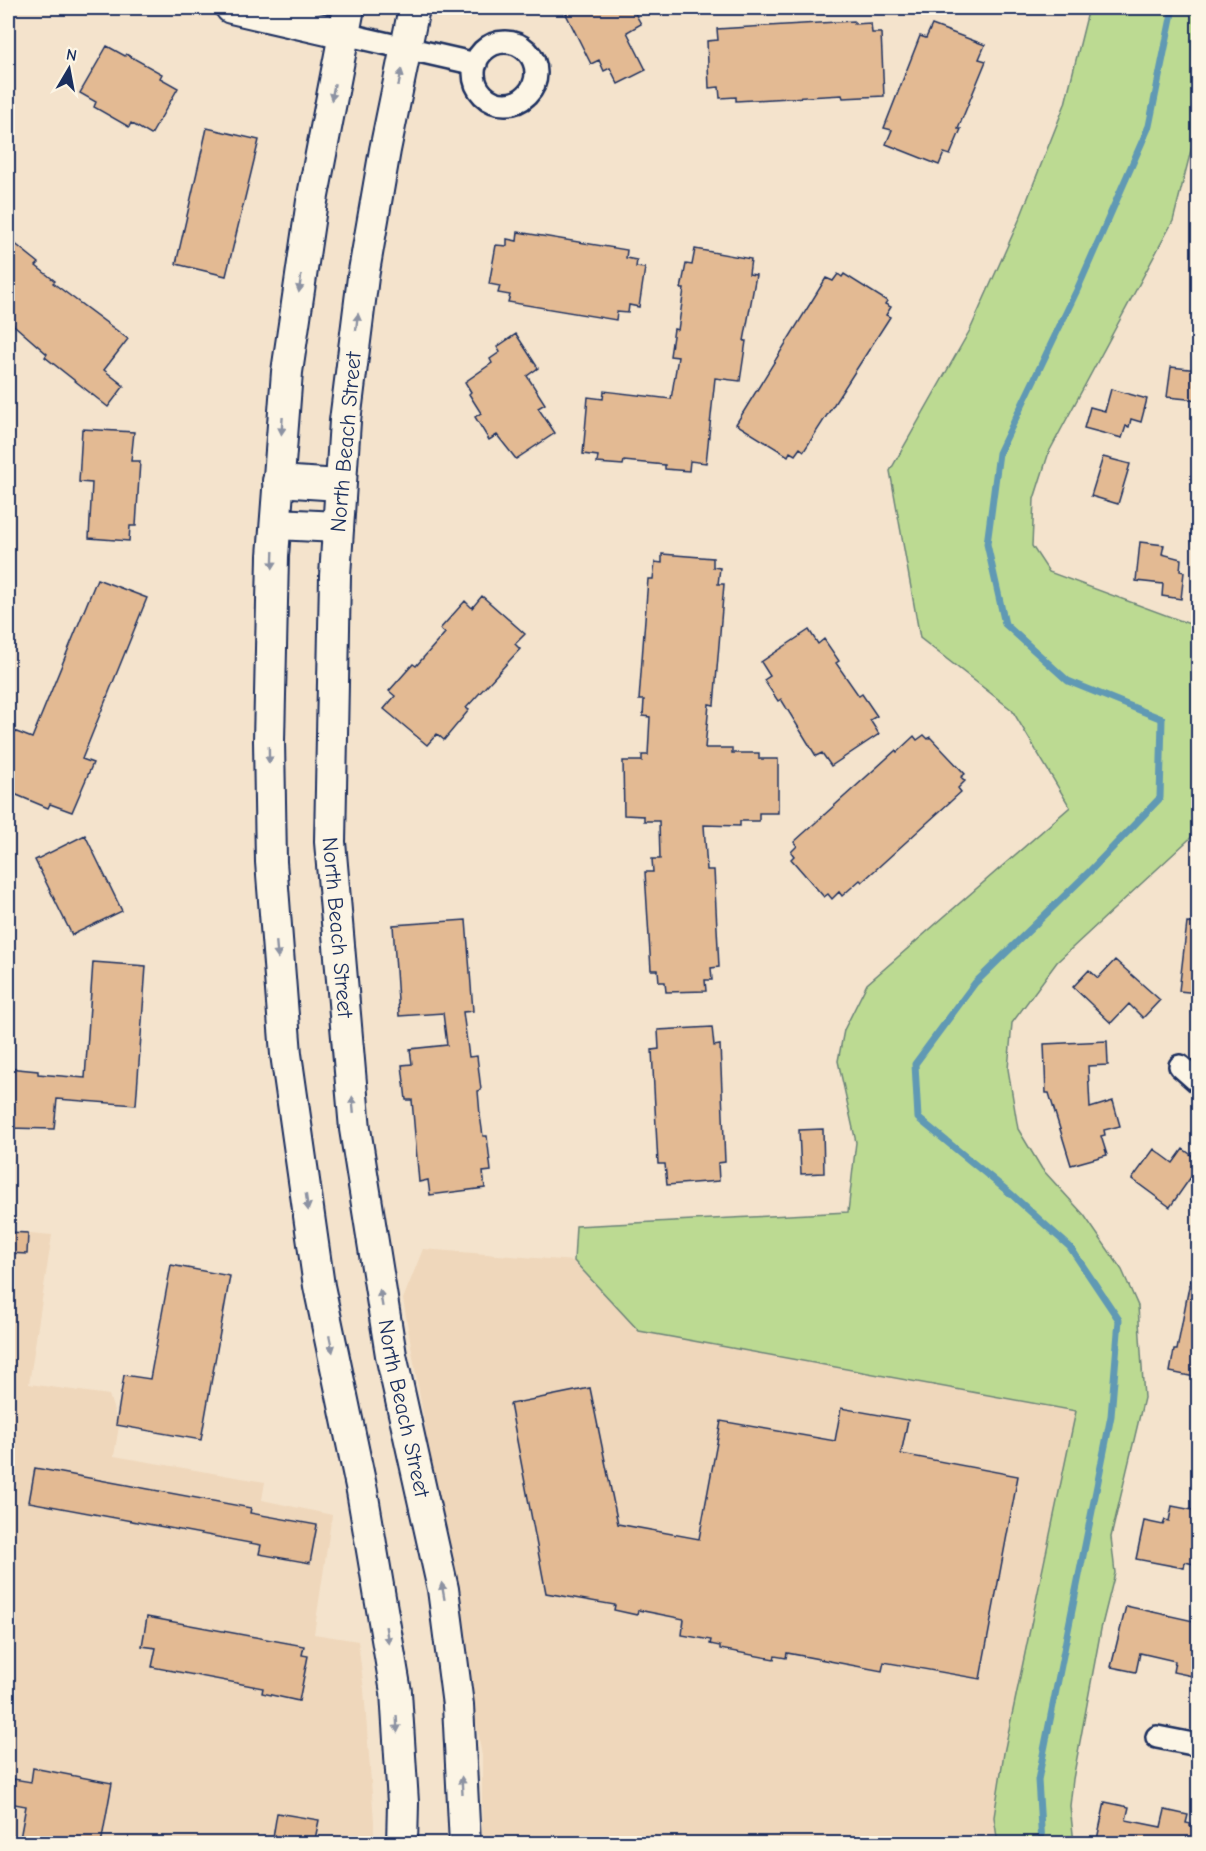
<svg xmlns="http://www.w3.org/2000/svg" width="1206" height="1851" font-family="'Comic Neue',sans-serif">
<rect width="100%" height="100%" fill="#f4e3cc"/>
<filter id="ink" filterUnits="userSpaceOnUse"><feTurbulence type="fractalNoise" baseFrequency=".0167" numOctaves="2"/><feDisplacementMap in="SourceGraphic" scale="12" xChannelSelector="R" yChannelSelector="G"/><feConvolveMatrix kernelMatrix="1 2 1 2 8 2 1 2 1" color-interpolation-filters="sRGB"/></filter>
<g filter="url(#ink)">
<!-- built -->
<path fill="#efd7bb" d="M8,1231L52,1235L29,1384L109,1395L119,1426L114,1456L265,1482L262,1500L332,1515L314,1634L358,1641L364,1690L374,1821V1843H8Z
M423,1249L574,1261L639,1331L949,1385L1076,1411L1004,1753L994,1817L998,1843H482V1756L403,1299Z"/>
<!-- green -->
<path fill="#bcda92" stroke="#6c8478" stroke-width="1.5" d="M1089,8H1198V123L1173,221L1049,452L1034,499L1032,546L1049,572L1198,627V831L1057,962L1012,1023L1008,1069L1018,1129L1042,1169L1084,1215L1122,1270L1138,1306L1144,1398L1111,1537L1115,1573L1101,1629L1073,1779L1070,1806L1074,1843L998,1844L994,1817L1004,1753L1076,1411L639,1331L574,1261L576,1226L848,1212L856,1142L838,1061L844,1030L867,984L1070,807L1012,710L920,638L890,471L970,330L1020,218L1065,104Z"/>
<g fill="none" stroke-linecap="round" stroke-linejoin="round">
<!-- stream -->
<path stroke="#6199b4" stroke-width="7" d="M1042,1844L1038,1780L1111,1416L1119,1320L1070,1247L1011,1194L918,1118L915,1064L975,983L1090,871L1160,798L1162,719L1068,681L1005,624L987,544L999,453L1077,290L1149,126L1173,8"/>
</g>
<!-- building -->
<path fill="#e3ba93" stroke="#1b2f5e" stroke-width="1.5" d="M563,8H632L641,24L627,32L646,70L618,84L610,68L604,71L599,60L591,64Z
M854,21V24L871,23L872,33H881L884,96L843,98L842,95L736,101V97L720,98L719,87L709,88L707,41L718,40L717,29Z
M932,25L985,45L979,59L986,61L958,129H961L950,155L944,153L939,165L886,144L892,130L884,128L920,36L926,38Z
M107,46L125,56L126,54L162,74L160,78L178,88L151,135L131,123L129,127L94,107L96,102L80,93Z
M207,128L259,140L226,276L176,264Z
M518,232L627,250L626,258L637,260L636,267L645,268L639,307L629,305L628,313L617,312L616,320L508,302L510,295L498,293L500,286L489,284L496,245L507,246V239L517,241Z
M8,238L39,263L36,266L55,281L53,283L128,339L104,370L124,386L108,407L45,357L47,354L8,320Z
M695,249L751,259L749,274L756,275L744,341H746L740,381L715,378L706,463L690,461L689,471L665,469V465L624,461L623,465L597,463L598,456L583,454L588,397L603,399L604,391L671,399L678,357L670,356L674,329L678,330L684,289H681L686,264L692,265Z
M838,274L842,277L844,274L887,301L885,304L891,307L886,315L890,317L804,451L800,448L795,455L790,452L788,456L736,424L826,278L833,281Z
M516,334L538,368L527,376L545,404L538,408L555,433L516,459L497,435L489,440L475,417L481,413L469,394L471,392L465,382L492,363L490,359L500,352L497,347Z
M1171,367L1198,370V400L1167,397Z
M1111,389L1147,399L1141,422L1131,419L1129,427L1126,426L1122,438L1084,428L1090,407L1105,411Z
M82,429L134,432L131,461H140L136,526H130L129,541L89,538L92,483L79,482Z
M1103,457L1130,464L1118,504L1091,496Z
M1140,542L1164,545L1162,554L1181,559L1180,571L1184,572L1181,599L1162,596L1163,584L1136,581Z
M662,554L713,558V567L720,568L718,584H724L714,705L709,704L705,748H732V753H759V759H778V813H759V821H740V826L704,825L707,870H714L719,967L711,968L712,980H705L706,991L666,992L665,982H659L658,970H651L645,872H653L652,859H660L659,821H644V816L624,815L623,761H642V755H648L650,717L643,716L644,700H639L648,579H653L655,562L662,563Z
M97,579L147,598L82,759L93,763L72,812L50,804L48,808L12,793L14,789L8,787V747L14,731L32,738Z
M482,596L525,634L515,644L520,649L466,708L469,710L444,740L437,734L427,745L384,709L395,696L389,691L413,664L416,666L445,633L440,629L465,601L472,608Z
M809,630L818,644L824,639L839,661L836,663L859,696L862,694L877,716L870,720L879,734L831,766L822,753L816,756L781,699L778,701L764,680L770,676L761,662Z
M924,735L928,739L930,737L965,774L961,777L965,781L958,788L961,792L862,882L860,880L842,896L839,892L832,899L828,894L824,897L791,859L794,856L791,852L797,846L794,842L896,750L897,752L914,736L917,740Z
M85,835L122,911L72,935L35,860Z
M466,920L473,1011L463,1012L469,1057L477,1056L481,1090L478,1091L480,1115L483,1136H487L491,1171L483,1172L485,1188L430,1195L428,1180L419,1182L412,1100H406L402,1065L412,1064L410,1049L447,1045L443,1013L399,1016L393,925Z
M1187,923L1198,924V993L1179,991Z
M1115,960L1160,1000L1143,1018L1129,1004L1111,1023L1073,987L1089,970L1098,978Z
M93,962L146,966L136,1105L57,1099L54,1129L8,1128V1068L38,1071V1074L85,1078Z
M712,1027L714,1046L720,1045L725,1162L718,1163L719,1181L667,1185L665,1164H658L652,1050L659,1049L658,1030Z
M1107,1041L1108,1065L1088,1066L1090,1108L1113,1101L1120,1126L1104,1130L1105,1135L1101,1136L1107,1155L1071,1165L1049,1093H1046L1044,1044Z
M823,1129L824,1173L801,1174L799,1130Z
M1154,1149L1173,1163L1183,1149L1198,1160V1167L1170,1207L1132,1179Z
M8,1232L28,1233L27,1254L8,1253Z
M171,1265L230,1276L201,1440L116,1425L124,1375L150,1379Z
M1190,1281L1198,1282V1356L1195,1377L1170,1372L1174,1350H1177Z
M590,1388L618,1524L699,1539L721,1421L835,1441L841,1408L908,1420L901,1454L1018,1476L980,1679L884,1662L882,1671L787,1653L786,1658L775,1656L774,1659L720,1649V1646L710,1644L711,1640L682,1635L684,1619L638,1610L637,1615L614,1610L615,1605L546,1593L510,1404Z
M35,1468L251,1508L250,1513L317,1525L310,1563L259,1554L261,1545L29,1502Z
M1172,1506L1198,1511V1565L1185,1562L1184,1568L1136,1559L1144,1521L1163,1525L1165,1520L1169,1521Z
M1126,1606L1198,1622V1668L1197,1677L1173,1672L1175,1661L1140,1653L1136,1672L1111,1667Z
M147,1617L304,1646L302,1655L308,1656L299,1701L262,1693L263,1688L152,1667L156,1648L142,1646Z
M33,1768L112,1783L101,1844H19L26,1806L9,1803L14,1779L31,1782Z
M1105,1802L1129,1807L1126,1820L1161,1827L1165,1810L1188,1815L1186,1823L1191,1824L1190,1826L1198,1828V1844H1096Z
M277,1813L319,1820L314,1844H272Z"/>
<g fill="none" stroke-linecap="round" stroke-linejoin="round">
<defs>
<path id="street" d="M344,34L476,64
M474 73a31 31 0 1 1 62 0a31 31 0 1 1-62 0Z
M1180,1066L1198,1082
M1157,1737L1198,1745"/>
<g id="secondary">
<path d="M231,8L344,34"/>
<path d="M349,8L312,201L287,372L273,556L269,741L271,862L286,1054L319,1286L362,1491L396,1692L403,1803L402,1844"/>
<path id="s1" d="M414,8L385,150L363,277L345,421L335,576L330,842L355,1129L391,1355L443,1589L458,1705L465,1844"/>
<path d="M278,481L340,485"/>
<path d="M276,524L338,527"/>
</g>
</defs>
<!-- street casing -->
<use href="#street" stroke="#1b2f5e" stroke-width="26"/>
<!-- secondary casing -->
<use href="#secondary" stroke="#1b2f5e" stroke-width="34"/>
<!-- street -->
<use href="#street" stroke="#fcf5e5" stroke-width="21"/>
<!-- secondary -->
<use href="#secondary" stroke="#fcf5e5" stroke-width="30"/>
</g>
<!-- one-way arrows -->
<defs><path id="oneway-solid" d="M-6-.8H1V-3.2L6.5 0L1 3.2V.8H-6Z" transform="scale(1.5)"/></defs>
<g fill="#8c92a2">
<use href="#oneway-solid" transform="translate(400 78) rotate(-79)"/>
<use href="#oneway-solid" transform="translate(333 92) rotate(101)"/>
<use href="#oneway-solid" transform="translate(300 284) rotate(98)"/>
<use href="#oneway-solid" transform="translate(357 322) rotate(-83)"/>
<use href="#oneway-solid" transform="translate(282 426) rotate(94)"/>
<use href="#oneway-solid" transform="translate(273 560) rotate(92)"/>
<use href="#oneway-solid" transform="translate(269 755) rotate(89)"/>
<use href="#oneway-solid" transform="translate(277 950) rotate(85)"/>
<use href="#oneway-solid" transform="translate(353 1105) rotate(-95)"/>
<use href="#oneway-solid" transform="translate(307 1202) rotate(82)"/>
<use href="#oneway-solid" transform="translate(381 1298) rotate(-100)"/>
<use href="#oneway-solid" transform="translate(331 1344) rotate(78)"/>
<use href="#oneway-solid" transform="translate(443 1591) rotate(-100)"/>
<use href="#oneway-solid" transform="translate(387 1635) rotate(81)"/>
<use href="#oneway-solid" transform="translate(397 1724) rotate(87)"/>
<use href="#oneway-solid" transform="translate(462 1785) rotate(-93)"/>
</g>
</g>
<g text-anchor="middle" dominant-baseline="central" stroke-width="4.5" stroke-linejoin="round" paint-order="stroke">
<!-- street labels -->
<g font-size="22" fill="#1b2f5e" stroke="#fcf5e5">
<text transform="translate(346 442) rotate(-85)">North Beach Street</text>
<text stroke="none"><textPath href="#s1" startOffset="926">North Beach Street</textPath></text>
<text stroke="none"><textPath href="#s1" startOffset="1412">North Beach Street</textPath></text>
</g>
</g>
<!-- margin -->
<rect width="1206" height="1851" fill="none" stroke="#fcf5e5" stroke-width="30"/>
<rect x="15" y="15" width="1176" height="1821" fill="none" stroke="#1b2f5e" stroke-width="2" filter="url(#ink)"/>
<!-- north arrow -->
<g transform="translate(69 69) rotate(10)" stroke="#fcf5e5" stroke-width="4.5" paint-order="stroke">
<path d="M0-4.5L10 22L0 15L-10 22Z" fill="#1b2f5e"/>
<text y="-9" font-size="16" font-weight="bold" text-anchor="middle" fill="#1b2f5e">N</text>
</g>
</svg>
